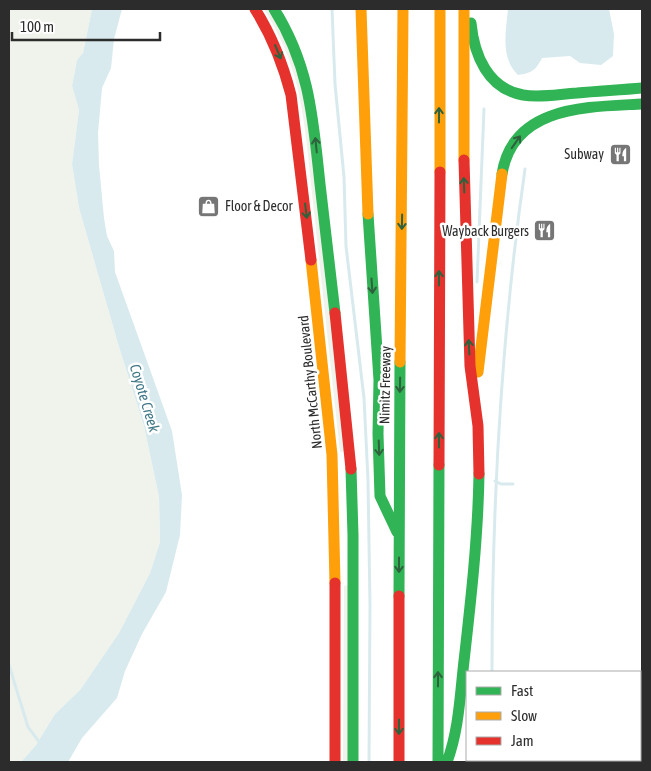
<svg xmlns="http://www.w3.org/2000/svg" width="651" height="771" font-family="'Asap Condensed',sans-serif">
<rect width="100%" height="100%" fill="#fff"/>
<!-- green -->
<path fill="#f0f3eb" d="M9,9H92L83,53L77,60L72,86L79,110L72,164L79,208L119,347L144,426L159,497L160,542L150,573L119,633L80,690L55,714L36,745L21,762H9Z
M264,9H269L284,33L306,92L347,451L340,452L306,138C300,88 291,53 264,9Z
M348,585L350,762H343L344,586Z"/>
<!-- water -->
<path fill="#d8eaee" d="M92,9H122L114,39L111,68L102,88L98,133L99,165L104,218L107,236L114,251L115,272L172,431L182,495L180,535L166,592L142,634L125,671L117,698L82,738L68,762H21L36,745L55,714L80,690L119,633L150,573L160,542L159,497L144,426L119,347L79,208L72,164L79,110L72,86L77,60L83,53Z
M508,9H609L614,34L613,56L601,65L580,63L570,56L542,58C536,70 532,73 518,75C500,58 506,31 508,9Z"/>
<g fill="none" stroke-linecap="round" stroke-linejoin="round">
<!-- stream -->
<path stroke="#d8eaee" stroke-width="3" d="M332,9L335,84L344,177L346,246L364,398L368,480L370,605L369,762
M477,282L484,109
M495,481L501,484H513
M9,665L28,727L40,743
M492,672C492,504 501,336 525,169
M492,762V760"/>
<!-- street -->
<path stroke="#d1d1d1" stroke-width="8" d="M578,760V762"/>
<!-- fast -->
<path stroke="#30b455" stroke-width="11" d="M274,9C310,66 313,119 320,184C325,227 330,270 335,313
M471,23C474,55 488,89 523,95C541,98 559,94 577,93C599,91 620,90 642,88
M502,174C513,105 588,107 642,104
M368,214L379,380L378,434L380,496L397,532
M351,469L353,535V762
M399,596L400,362
M438,762L439,465
M447,762C459,730 460,695 464,661C471,599 478,537 479,474"/>
<!-- slow -->
<path stroke="#ff9f0a" stroke-width="11" d="M361,9L368,214
M464,160V9
M440,172V9
M311,260L332,455L335,583
M400,362L403,9
M478,372L502,174"/>
<!-- jam -->
<path stroke="#e5322d" stroke-width="11" d="M255,9C272,36 283,64 291,95L311,260
M464,160L470,366L478,426L479,474
M335,313L351,469
M439,465L440,172
M335,583V762
M399,596V762"/>
</g>
<!-- one-way arrows -->
<defs><path id="oneway-shaft" d="M-6 0H5M1.5-3L5.5 0L1.5 3" fill="none" stroke-width="1.6" stroke-linecap="round" stroke-linejoin="round" transform="scale(1.25)"/></defs>
<g stroke="#2e623c">
<use href="#oneway-shaft" transform="translate(278 52) rotate(67)"/>
<use href="#oneway-shaft" transform="translate(439 115) rotate(-90)"/>
<use href="#oneway-shaft" transform="translate(516 142) rotate(-55)"/>
<use href="#oneway-shaft" transform="translate(316 145) rotate(-96)"/>
<use href="#oneway-shaft" transform="translate(464 185) rotate(-92)"/>
<use href="#oneway-shaft" transform="translate(306 211) rotate(83)"/>
<use href="#oneway-shaft" transform="translate(402 222) rotate(91)"/>
<use href="#oneway-shaft" transform="translate(439 278) rotate(-90)"/>
<use href="#oneway-shaft" transform="translate(372 286) rotate(86)"/>
<use href="#oneway-shaft" transform="translate(469 347) rotate(-93)"/>
<use href="#oneway-shaft" transform="translate(400 385) rotate(91)"/>
<use href="#oneway-shaft" transform="translate(439 440) rotate(-90)"/>
<use href="#oneway-shaft" transform="translate(379 448) rotate(88)"/>
<use href="#oneway-shaft" transform="translate(399 565) rotate(90)"/>
<use href="#oneway-shaft" transform="translate(438 679) rotate(-90)"/>
<use href="#oneway-shaft" transform="translate(399 727) rotate(90)"/>
</g>
<!-- icons -->
<defs>
<symbol id="restaurant-square" viewBox="-11 -11 22 22"><rect x="-9" y="-9" width="18" height="18" rx="4" fill="#767676" stroke="#fff"/><path d="M-5-6h1v4h1v-4h1v4h1v-4h1v5L-1.5 .5V6h-2V.5L-5-1ZM5-6V6H3V1.5H1.5Q1.5-4 5-6Z" fill="#fff"/></symbol>
<symbol id="shop-square" viewBox="-11 -11 22 22"><rect x="-9" y="-9" width="18" height="18" rx="4" fill="#767676" stroke="#fff"/><path d="M-5-2.5h2.3a2.7 3.5 0 0 1 5.4 0H5L5.5 6h-11ZM-1.5-2.5h3a1.5 2.3 0 0 0-3 0Z" fill="#fff"/></symbol>
</defs>
<g fill-rule="evenodd">
<use href="#restaurant-square" x="608" y="142" width="25" height="25"/>
<use href="#shop-square" x="196" y="194" width="25" height="25"/>
<use href="#restaurant-square" x="532" y="218" width="25" height="25"/>
</g>
<g text-anchor="middle" dominant-baseline="central" stroke-width="5" stroke-linejoin="round" paint-order="stroke">
<!-- poi labels -->
<g font-size="14" fill="#2c2c2c" stroke="#fff" text-anchor="end">
<text x="604" y="154">Subway</text>
<text x="225" y="206" text-anchor="start">Floor &amp; Decor</text>
<text x="529" y="231">Wayback Burgers</text>
</g>
<!-- street labels -->
<g font-size="14" fill="#2c2c2c" stroke="#fff">
<text transform="translate(310 382) rotate(-96)">North McCarthy Boulevard</text>
<text transform="translate(385 385) rotate(-89)">Nimitz Freeway</text>
</g>
<!-- water labels -->
<g font-size="15" font-style="italic" fill="#417887" stroke="#fff">
<text transform="translate(145 398) rotate(73)">Coyote Creek</text>
</g>
</g>
<!-- border -->
<rect width="651" height="771" fill="none" stroke="#2c2c2c" stroke-width="20"/>
<!-- legend -->
<rect x="466" y="671" width="175" height="90" fill="#ffffff" stroke="#ababab"/>
<rect x="476" y="687" width="25" height="8" fill="#30b455" stroke="#ababab"/>
<text x="511" y="696" font-size="15" fill="#2c2c2c">Fast</text>
<rect x="476" y="712" width="25" height="8" fill="#ff9f0a" stroke="#ababab"/>
<text x="511" y="721" font-size="15" fill="#2c2c2c">Slow</text>
<rect x="476" y="737" width="25" height="8" fill="#e5322d" stroke="#ababab"/>
<text x="511" y="746" font-size="15" fill="#2c2c2c">Jam</text>
<!-- scale -->
<path d="M12 32v8h148v-8" fill="none" stroke="#2c2c2c" stroke-width="2.5"/>
<text x="20" y="32" font-size="15" fill="#2c2c2c" stroke="#ffffff" stroke-width="4" paint-order="stroke">100 m</text>
</svg>
